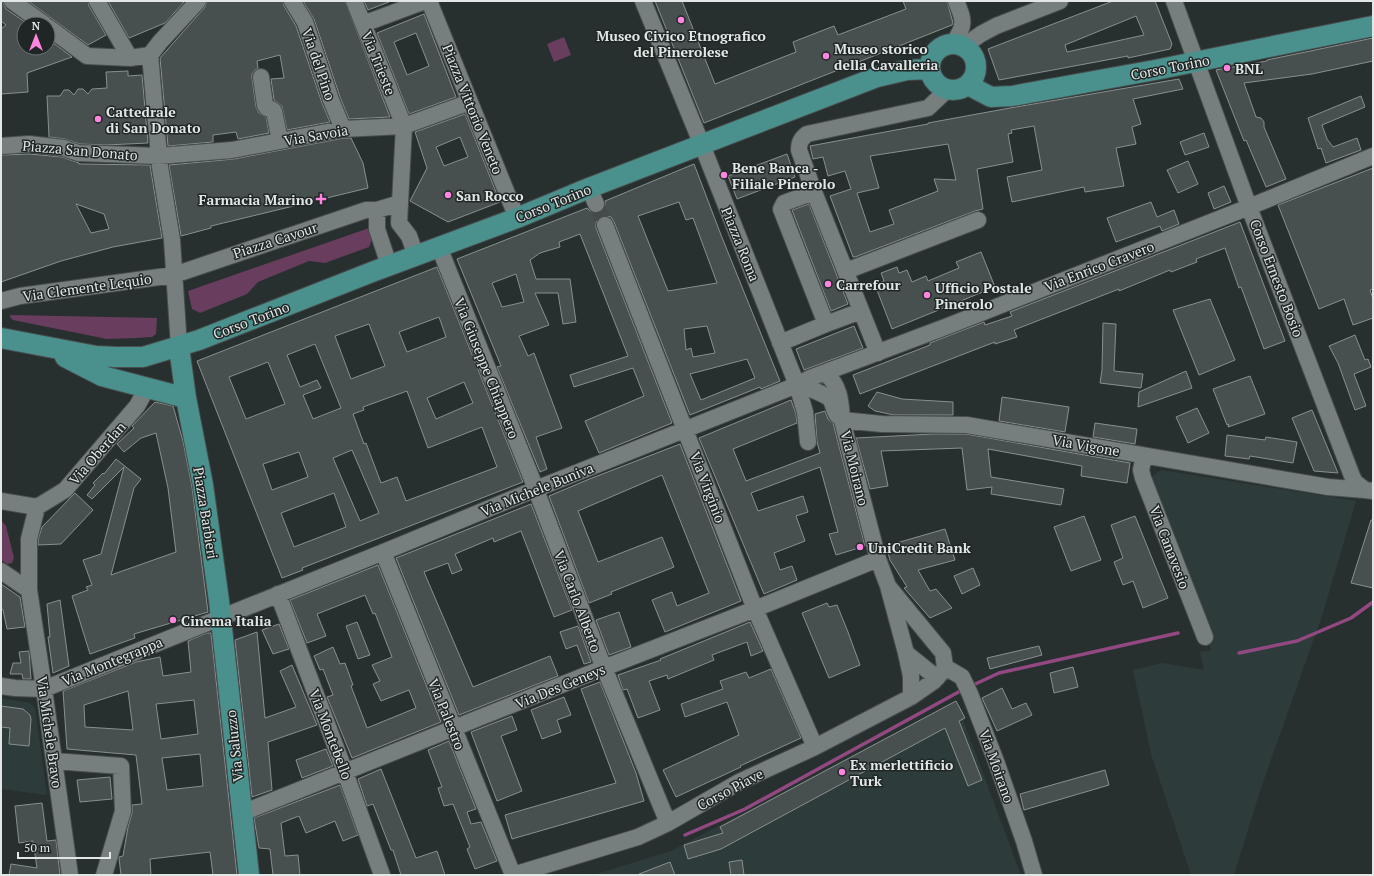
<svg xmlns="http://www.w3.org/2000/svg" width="1374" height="876" font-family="'PT Serif',serif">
<rect width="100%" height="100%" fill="#28302f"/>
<!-- built -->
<path fill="#2d3c3a" d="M1161,470L1356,501L1322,616L1261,788L1234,875H1191L1151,754L1133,670L1162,663L1204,670L1200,652L1211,650L1147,488L1151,477Z
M1,698L30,703L35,708L47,795L1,789Z
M956,701L1021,875H593L671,851Z"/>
<!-- green -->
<path fill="#683d5d" d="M564,37L571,55L554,62L547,44Z
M372,227L374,234L369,247L325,263L309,261L258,282L247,294L200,313L192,309L188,291Z
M10,315L157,318L156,334L152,337L136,338L107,339L13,320L10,317Z
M1,520L6,526L14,558L12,563L7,564L1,560Z"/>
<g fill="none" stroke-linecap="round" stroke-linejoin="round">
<!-- stream -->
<path stroke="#924880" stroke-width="3.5" d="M1239,653L1297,641L1351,618L1373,602
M971,686L999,673L1178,633
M685,835L745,809L964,689"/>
</g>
<!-- building -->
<path fill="#48504f" stroke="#87908f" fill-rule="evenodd" d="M1,1H3L4,5L6,9L28,24H24V48H48V39L72,57L27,73L28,92L1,94V29L6,25L1,21Z
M28,1H88L89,6L106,35L88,45Z
M108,1H185L165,23L129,38Z
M207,1H283L284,6L296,26L322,103L330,122L287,130L282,106L274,100L271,79L284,78L280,55L257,61L258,68L255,70L252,74V78L256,107L259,113L266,117L269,133L238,139L236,132L213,135V142L168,146L160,58L205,7Z
M303,1H345L390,117L349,119L340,97L314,19Z
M364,1H389V2L368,10Z
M655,1H682L715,84L796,52L793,42L834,26L838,35L906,9L903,1H947L953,23L952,25L704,123Z
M1113,1H1155L1172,44L1170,49L1128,58V56L999,80L988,49ZM1136,16L1144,35L1067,52L1065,45Z
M424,14L456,97L409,114L377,33ZM416,33L429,66L407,75L394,42Z
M1373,38V61L1312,74L1244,83L1256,117L1261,118L1264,122V127L1286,179L1266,187L1246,140L1244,141L1216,70L1267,61V60Z
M128,71V76L142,75L148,143L106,145L80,144L65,139L49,137L47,96H60L64,90H69L74,95L78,89H83L88,94L92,89L107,88L106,72Z
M1179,79L1183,89L1133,99L1141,124L1132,127L1136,144L1116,148L1124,186L1085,192L1084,187L1012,202L1007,177L1042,170L1034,126L1011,130L1012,133L1008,134L1013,162L977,169L983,209L975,211L855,257H853L830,196L851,189L845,171L828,176L823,157L813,159L810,146L928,124V123L1010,108ZM948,144L956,180L934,179L938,191L889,210L894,224L870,232L857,193L879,188L870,156Z
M1361,96L1365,107L1322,125L1327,139L1333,147L1357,138L1361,150L1326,163L1321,148L1318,149L1308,118Z
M465,114L500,202L448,222L410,201L427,168L415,132ZM460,137L468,157L444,166L436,147Z
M1204,133L1209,147L1185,155L1180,142Z
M344,138H351L363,163L368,188L211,226V228L181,236L169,165L234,159Z
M29,154L62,157L79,163V164L150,165L162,238L113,247L61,261L1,282V155ZM76,204L104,214L109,229L91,233Z
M787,154L795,177L737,199L728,176Z
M1188,161L1198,184L1178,193L1167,170Z
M694,164L721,235L780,381L761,389L760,387L690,415L614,222L611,217L606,216H602L597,219L596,224V228L672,423L599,453L585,421L644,396L633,368L574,387L570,375L628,356L580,234L559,242L560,247L540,253L530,260L536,279H570L576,322L563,324L558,293H535L549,325L519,336L528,356L534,353L562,428L536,437L547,469L540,472L497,367L501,366L457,259L587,208L591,212L595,213H599L604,209L605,205V201ZM679,202L686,220L693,218L717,283L668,291L638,216ZM516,274L524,302L502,307L492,283ZM707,326L715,353L693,357L691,348L686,350L684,329ZM747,359L755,378L701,400L690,374Z
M1373,168V289L1370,290L1373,299V318L1353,325L1344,299L1319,309L1278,205Z
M1224,186L1231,202L1214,209L1208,193Z
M1151,202L1157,217L1174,210L1179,224L1162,231L1160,226L1116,242L1107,218Z
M809,204L848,304L831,311L792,210Z
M1240,222L1285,341L1264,349L1241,287L1239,288L1225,248L1196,259L1197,262L1171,272L1170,270L1119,291V289L1014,330L1017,337L995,344V342L860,394L853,375L930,345V343L984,322L985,325L1012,316L1010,312Z
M981,252L995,287L892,329L875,285L884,281L881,273L897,267L899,273L907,270L912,282L926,276L928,281L959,268L956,262Z
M437,267L523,482L302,568L303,570L282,578L197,361ZM439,317L446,337L407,352L399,332ZM369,324L385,366L351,379L335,336ZM315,344L341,408L313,419L303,395L321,388L317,380L300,387L287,355ZM268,362L285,404L246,419L229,377ZM464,382L473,403L436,419L427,398ZM407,391L428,448L482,427L497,467L406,501L397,477L381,483L366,443L364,444L353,414L364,410L363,407ZM352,450L379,513L360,521L333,458ZM299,452L308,477L272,490L263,464ZM334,493L346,527L294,547L281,513Z
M1210,299L1235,360L1199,375L1173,310Z
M1103,323L1116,324L1114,371L1143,374L1141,388L1100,383L1102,370Z
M854,326L863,348L804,370L796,349Z
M1355,335L1365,360L1368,359L1371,367L1354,374L1366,406L1355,410L1338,363L1329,346Z
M1186,371L1192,388L1138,407L1139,392Z
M1250,376L1265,414L1228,427L1229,424L1227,425L1213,389Z
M877,392L902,399L953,402V415H894L875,411L868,406Z
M1002,397L1069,407L1065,432L999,421Z
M791,400L796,414L797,423L733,449L746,481L820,453L817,442L815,414L825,411L828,419L833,423L865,546L836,555L829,534L838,532L820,467L751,493L758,511L803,496L808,512L796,516L805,541L774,553L780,570L792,566L797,580L764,594L699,438Z
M155,402L173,406L183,441L192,487L208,612L134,634L135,638L90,654L72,596L88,590L86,587L92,585L83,560L101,554L124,467L92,499L87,495L95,485L93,483L103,473L104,474L116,459L141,479L134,488L111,575L176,552L168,488L156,433L141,438L124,452L117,444L134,428L132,426Z
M1197,408L1209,433L1188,443L1176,417Z
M1312,410L1338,473L1314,471L1292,418Z
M1095,423L1137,429L1135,444L1093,437Z
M933,434H966L1130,463L1127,483L1081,476L1082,466L988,449L991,477L1064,489L1061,505L991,494L992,487L967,490L962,448L881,451L888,486L870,489L856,438Z
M1227,435L1265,440L1266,437L1297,442L1293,463L1250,456L1249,459L1225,456Z
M680,444L741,601L665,632L652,600L672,592L677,606L709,593L662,475L578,511L598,562L662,537L674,567L611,592L612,594L589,603L549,496L587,480Z
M75,493L93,510L61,544L38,545V540L42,527Z
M531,504L572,610L554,617L521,531L494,542L493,538L455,554L462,570L452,574L448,563L424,572L473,687L550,656L558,676L459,715L396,558Z
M1084,516L1101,560L1071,571L1054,527Z
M1135,516L1168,598L1143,608L1133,581L1123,585L1114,562L1123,558L1111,525Z
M1371,520H1373V588L1351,583Z
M945,529L955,560L918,570L930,591L936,589L952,608L930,618L904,588L907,587L890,560L886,546Z
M378,565L441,722L352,758L327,697L333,695L323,669L320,670L314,656L333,647L340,664L345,663L353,685L351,686L367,728L416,708L409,690L381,701L373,684L380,681L372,665L392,657L375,613L373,614L365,595L317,614L326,636L307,643L290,600Z
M973,568L980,585L962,594L954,576Z
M1,584L20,597L25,627L7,629L3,610L1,608Z
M60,600L69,666L53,673L48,637H50L47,604Z
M827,603L829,607L837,605L848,632L860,665L829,678L802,613Z
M619,612L631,647L609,655L596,620Z
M357,622L370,655L358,659L346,626Z
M750,622L763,651L751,656L747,642L712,655L714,660L668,679L667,675L649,681L660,710L638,718L627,689L623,690L618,675L661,660L660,659Z
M279,624L289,649L273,654L262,630Z
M578,626L591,662L584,664L577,645L566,649L560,632Z
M257,632L265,718L296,707L280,671L292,665L317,725L268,742L272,790L252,797L235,640Z
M207,633H211L237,875H213L210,852L150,859L151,875H121L119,858V857L123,856L128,827L132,813V805L142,804L136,755L67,749L63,691L136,662L160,657L163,676L191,672L188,641ZM128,691L133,730L85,727L84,705ZM194,700L198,734L161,739L156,704ZM200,754L203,786L167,790L162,758Z
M1039,646L1042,655L990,669L987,658Z
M29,651L31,679H23L22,674H10L13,663H21L19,652Z
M1073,667L1078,687L1054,693L1050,673Z
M771,669L801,738L740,766L741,767L676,797L663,770L739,735L727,702L685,717L681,704L723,689L720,681L746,672L749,678Z
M600,682L636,773L644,801L512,839L505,815L616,783L581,689Z
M1002,688L1012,709L1026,703L1032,715L997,731L982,698Z
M564,697L571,715L557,720L561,732L542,739L531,710Z
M956,701L965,718L959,721L982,780L968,786L945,728L721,849L688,859L684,845L723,833L720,827Z
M1,706L23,709L30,715L31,719L29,746L9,744L10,728L1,727Z
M512,716L517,730L501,736L522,791L497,801L471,732Z
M449,741L476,809L467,812L471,824L481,822L497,861L475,869L467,849L470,847L453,804L444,806L438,788L442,787L428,750Z
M326,749L333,766L302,778L296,760Z
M381,769L416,858L437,851L445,875H401L393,850H391L373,804L367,806L358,779Z
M1105,770L1109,785L1024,810L1020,794Z
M110,777L112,799L80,802L77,780Z
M340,785L358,835L343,841L335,821L306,833L299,816L281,823L285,856L298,855L300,875H273L270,849L259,848L254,818Z
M42,803L47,841L56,840L60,875H9L11,864L37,868L33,841L19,843L15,806Z
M742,860L744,875H731L729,862Z
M670,862L675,875H639V874Z"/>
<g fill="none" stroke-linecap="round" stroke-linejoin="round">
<!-- minor-tunnel -->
<path stroke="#444b4a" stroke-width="16" stroke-dasharray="16 8" stroke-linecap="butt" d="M596,204L605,225"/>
<defs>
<path id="minor" d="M12,1L44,24
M97,1L130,58
M292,1L305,22L331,100L343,129
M354,1L404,126L399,223L409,236L416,256
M429,1L517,218
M643,1L702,145L797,385L805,412L808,442
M1174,1L1249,207L1352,476L1355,482L1365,490
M363,24L425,1
M48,27L87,56L130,58L150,55
M953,44C965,25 965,22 956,1
M964,46L981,34L996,26L1060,1
M150,55L160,167L172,240L179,347
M150,55L160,42L198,1
M261,77L265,105L267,108L271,109L274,111L280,141
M1,146L29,144L64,148L78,153L159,156L232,150L343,129L404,126L470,102
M589,188L596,204
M814,192L784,203L781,209L826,324
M377,210V229L389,265
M605,225L755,609L815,747
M439,247L530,474L600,658L668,823
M846,271L978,220
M1,301L20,296L174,275L366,210H377L400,203
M780,343L826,324L861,311
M878,353L814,192L799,150C799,142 801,139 807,134L928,108L947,90
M824,373C840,383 841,403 842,420L878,559L888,586L906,653L911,676V697
M797,385L801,389C804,389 807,388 810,389C812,389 829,397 830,399C834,404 833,411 838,416
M842,420L882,424L967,425L1328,487L1365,490L1373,491
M1144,456L1141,470L1143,478L1205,637
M1,501L37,507
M37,507L29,539V590L44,689L70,875
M37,507L65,490L137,406L147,388
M383,552L513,875
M1,571L29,590
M278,594L341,761L382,875
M906,653L937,678
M945,667L962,677L970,694L997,764L1024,841L1034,875
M1,686L15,688L44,689L391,549L536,489L797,385L810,378L948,326L1249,207L1373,156
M54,761L121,766L123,811L104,875
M242,813L596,671L755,609L878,559
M513,875L638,837L668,823L739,782L815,747L911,697L934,681L942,672L945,667L943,653L888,586"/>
<path id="major" d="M930 67a23 23 0 1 1 46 0a23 23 0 1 1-46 0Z
M968,85L991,97L1012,96L1155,70L1373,26
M1,338L96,356L116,357H143L199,340L372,272L517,218L589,188L877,77L907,70L929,69
M179,347L186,398L203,485L219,601L249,875
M65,357L102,376L186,398"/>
</defs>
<!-- minor casing -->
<use href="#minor" stroke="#474e4d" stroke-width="18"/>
<!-- major casing -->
<use href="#major" stroke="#474e4d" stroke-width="22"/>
<!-- minor -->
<use href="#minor" stroke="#767e7e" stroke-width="16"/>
<!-- major -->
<use href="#major" stroke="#4a918d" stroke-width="20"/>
</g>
<!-- markers -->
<g fill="#fe85e0" stroke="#1f2625" stroke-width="1.5">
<circle cx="681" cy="20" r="4"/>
<circle cx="826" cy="56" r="4"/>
<circle cx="1227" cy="68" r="4"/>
<circle cx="98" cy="119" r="4"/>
<circle cx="724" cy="175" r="4"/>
<circle cx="448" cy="195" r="4"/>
<path d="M319 193h4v4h4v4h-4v4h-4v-4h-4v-4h4z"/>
<circle cx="828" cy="284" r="4"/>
<circle cx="927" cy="295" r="4"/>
<circle cx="860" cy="547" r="4"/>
<circle cx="173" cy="620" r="4"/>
<circle cx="842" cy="772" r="4"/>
</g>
<g text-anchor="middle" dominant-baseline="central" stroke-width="3" stroke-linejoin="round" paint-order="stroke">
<!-- poi labels -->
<g font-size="14" font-weight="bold" fill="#e2e7e6" stroke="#1f2625" text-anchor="start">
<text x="681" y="35" text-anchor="middle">Museo Civico Etnografico<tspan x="681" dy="16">del Pinerolese</tspan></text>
<text x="834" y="48">Museo storico<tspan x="834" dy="16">della Cavalleria</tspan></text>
<text x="1235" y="68">BNL</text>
<text x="106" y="111">Cattedrale<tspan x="106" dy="16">di San Donato</tspan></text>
<text x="732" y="167">Bene Banca -<tspan x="732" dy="16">Filiale Pinerolo</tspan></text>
<text x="456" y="195">San Rocco</text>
<text x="313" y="199" text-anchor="end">Farmacia Marino</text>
<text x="836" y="284">Carrefour</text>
<text x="935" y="287">Ufficio Postale<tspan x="935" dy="16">Pinerolo</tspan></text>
<text x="868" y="547">UniCredit Bank</text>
<text x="181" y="620">Cinema Italia</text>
<text x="850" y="764">Ex merlettificio<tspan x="850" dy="16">Turk</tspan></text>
</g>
<!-- street labels -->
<g font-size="14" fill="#e2e7e6" stroke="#1f2625">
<text transform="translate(379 63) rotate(68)">Via Trieste</text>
<text transform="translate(319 64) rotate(71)">Via del Pino</text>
<text transform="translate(1170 67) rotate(-11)">Corso Torino</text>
<text transform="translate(473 109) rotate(68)">Piazza Vittorio Veneto</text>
<text transform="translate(316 135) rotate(-10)">Via Savoia</text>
<text transform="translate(80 150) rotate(5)">Piazza San Donato</text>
<text transform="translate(553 203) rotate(-22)">Corso Torino</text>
<text transform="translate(275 240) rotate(-18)">Piazza Cavour</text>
<text transform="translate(741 244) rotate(68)">Piazza Roma</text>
<text transform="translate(1099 266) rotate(-21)">Via Enrico Cravero</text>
<text transform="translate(1277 278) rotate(69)">Corso Ernesto Bosio</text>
<text transform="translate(87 287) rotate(-8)">Via Clemente Lequio</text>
<text transform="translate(251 320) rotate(-21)">Corso Torino</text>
<text transform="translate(487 368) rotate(68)">Via Giuseppe Chiappero</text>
<text transform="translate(1086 445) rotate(10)">Via Vigone</text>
<text transform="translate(97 453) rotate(-49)">Via Oberdan</text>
<text transform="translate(855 468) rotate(76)">Via Moirano</text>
<text transform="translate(708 487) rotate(69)">Via Virginio</text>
<text transform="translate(537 489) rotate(-22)">Via Michele Buniva</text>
<text transform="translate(206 513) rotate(81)">Piazza Barbieri</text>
<text transform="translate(1170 547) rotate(69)">Via Canavesio</text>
<text transform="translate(578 601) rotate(69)">Via Carlo Alberto</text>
<text transform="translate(112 661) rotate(-22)">Via Montegrappa</text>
<text transform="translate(560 686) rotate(-22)">Via Des Geneys</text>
<text transform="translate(447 714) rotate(68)">Via Palestro</text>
<text transform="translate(50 732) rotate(82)">Via Michele Bravo</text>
<text transform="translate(331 734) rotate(69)">Via Montebello</text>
<text transform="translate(234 746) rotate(-96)">Via Saluzzo</text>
<text transform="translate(997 766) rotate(70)">Via Moirano</text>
<text transform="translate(730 789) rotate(-28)">Corso Piave</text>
</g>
</g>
<!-- border -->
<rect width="1374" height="876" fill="none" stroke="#e2e7e6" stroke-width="4"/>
<!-- north arrow -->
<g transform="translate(36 36)"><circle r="19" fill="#1f2625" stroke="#6d7372"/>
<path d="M0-3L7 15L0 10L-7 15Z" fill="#fe85e0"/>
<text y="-6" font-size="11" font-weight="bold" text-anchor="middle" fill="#e2e7e6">N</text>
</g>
<!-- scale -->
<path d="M18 852v6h92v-6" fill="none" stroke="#e2e7e6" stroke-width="2"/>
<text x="24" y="852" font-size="12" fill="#e2e7e6" stroke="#1f2625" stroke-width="3" paint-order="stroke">50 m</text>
</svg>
